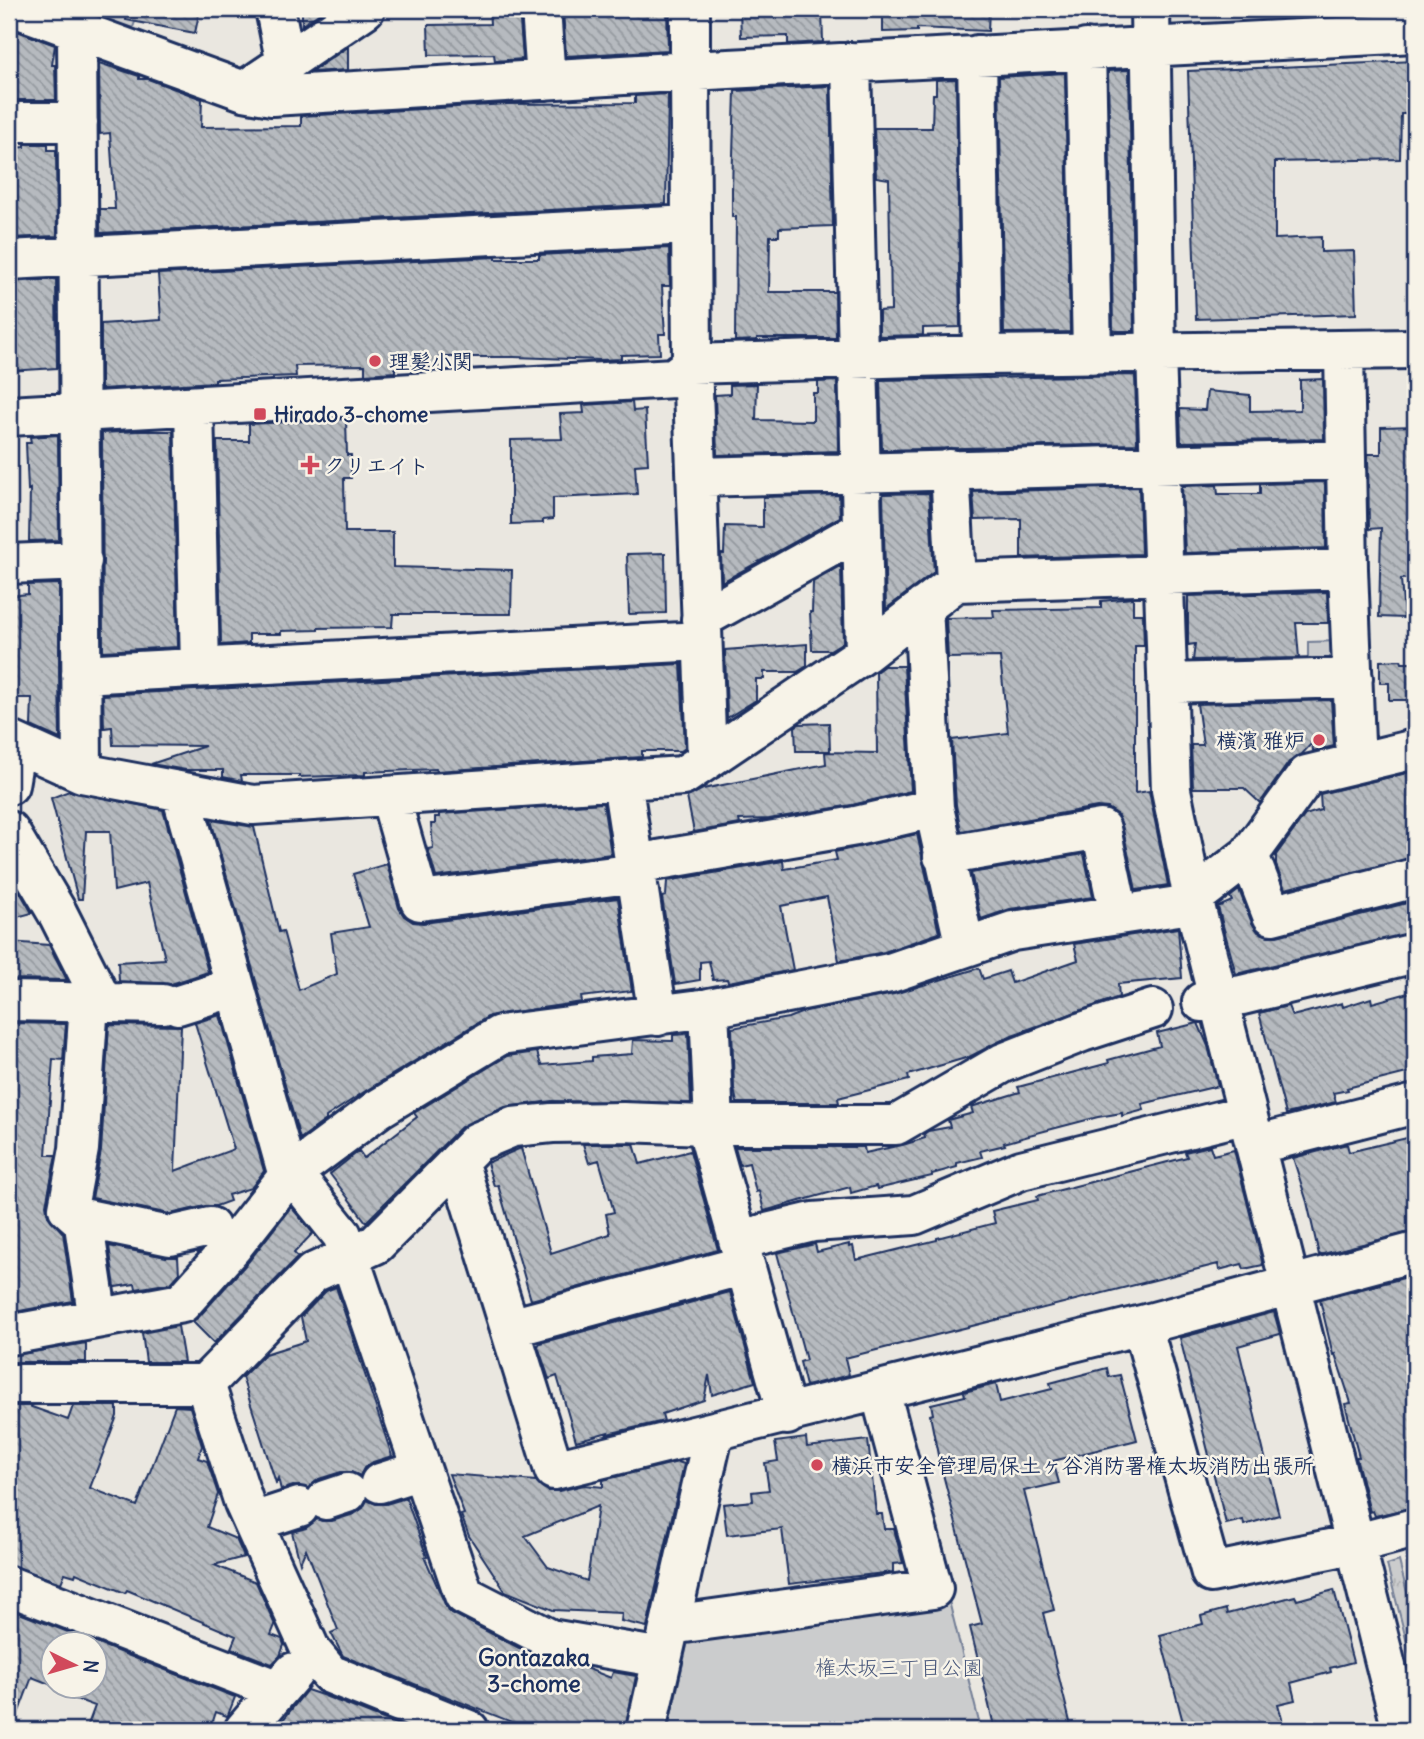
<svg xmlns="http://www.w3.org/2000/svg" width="1424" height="1739" font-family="Delius,'Klee One',sans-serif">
<defs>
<pattern id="grass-tufts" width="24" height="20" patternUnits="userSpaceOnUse" patternTransform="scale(1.75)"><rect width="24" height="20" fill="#cbcccd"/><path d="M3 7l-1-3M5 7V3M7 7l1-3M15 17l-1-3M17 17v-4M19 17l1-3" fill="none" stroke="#aeb0b2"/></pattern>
<pattern id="forest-firs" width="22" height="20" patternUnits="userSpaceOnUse" patternTransform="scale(1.75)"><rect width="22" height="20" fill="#cbcccd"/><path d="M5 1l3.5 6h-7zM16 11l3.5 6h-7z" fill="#aeb0b2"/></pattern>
<pattern id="building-back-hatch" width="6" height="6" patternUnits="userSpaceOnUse" patternTransform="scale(1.75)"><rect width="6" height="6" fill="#b6babf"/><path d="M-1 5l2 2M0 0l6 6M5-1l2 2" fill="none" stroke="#93989e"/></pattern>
</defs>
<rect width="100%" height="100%" fill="#eae7e0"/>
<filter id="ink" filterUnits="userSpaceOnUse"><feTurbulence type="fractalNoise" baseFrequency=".0143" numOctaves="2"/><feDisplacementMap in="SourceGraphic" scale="14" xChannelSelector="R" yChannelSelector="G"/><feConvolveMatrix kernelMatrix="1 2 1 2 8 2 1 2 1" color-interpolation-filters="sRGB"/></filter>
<g filter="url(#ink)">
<!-- built -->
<path fill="#dadad6" d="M1166,9H1415V15L1173,27L1166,18Z"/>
<!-- grass -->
<path fill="url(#grass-tufts)" stroke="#737e96" stroke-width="2" d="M1399,1561L1415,1624V1674L1387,1565Z"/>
<!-- forest -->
<path fill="url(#forest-firs)" stroke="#737e96" stroke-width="2" d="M1338,641L1341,658L1308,666V642Z"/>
<!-- green -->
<path fill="#cbcccd" stroke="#737e96" stroke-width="2" d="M57,9H140L130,35Z
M948,1597L981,1730H687L669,1725L688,1641Z"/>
<!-- building -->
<path fill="url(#building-back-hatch)" stroke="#1b2f5e" stroke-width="2" fill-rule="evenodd" d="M127,9H200L195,33L126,20Z
M302,9H326L302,25Z
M489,9H519L523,59L495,61L494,54L429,55L428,25L490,24Z
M563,9H667L668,50L566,56Z
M740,9H822L823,42L788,44V36L741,37Z
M883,9H989L988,31L917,28V31L883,32Z
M9,28L55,45L52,65H55L56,100H9Z
M348,47V70L311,72Z
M1415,61V114H1401L1400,159L1275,162V239L1321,237V252L1354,251L1356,314L1196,319L1188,71Z
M99,63L139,76V79H148L202,99L201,127L301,126V116L508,104L635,103V96L668,94L666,204L100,233V209H115L110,133L100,134Z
M1129,70L1134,331H1116L1113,330L1108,71Z
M1065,73L1070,332L1004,333L999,77Z
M956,79L960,327L923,328V335L879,336V311L891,310L889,179L876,177L874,128H932L933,94H936V80Z
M830,86L833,226L779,228V236H770L769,292H835L836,338H757V340L735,341L736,217H732V187L735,91Z
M25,144H48V150H56L57,236L9,238V148L25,147Z
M669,248L670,286H662L665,334H659L660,354L621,355V359L600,360L514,357H439V368H395V372L365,374V365L295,366L296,376L215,379V382L101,389V324L161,320L158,274L496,257V259H539V255Z
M56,279L57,368L9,371V282Z
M1135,375L1137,444L882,450L880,380Z
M1323,379L1324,439L1181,442L1180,409L1205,410L1207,391L1250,395V411L1300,410V380Z
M837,381L838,451L717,455L715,395L730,394V385L757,384L756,420L813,421V393H818V382Z
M632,402L633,411L645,410L648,464L635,465L637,494L553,498V519L543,520V523L511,524V440L562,439L560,414L584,413L583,405Z
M346,419L347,455H351V478H344L345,532H393V567L512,570L511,614H393L392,627L318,628V630L281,631V634H249V643L221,645L217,441H249V424Z
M1415,426V578L1401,579L1404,618L1379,617L1381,528L1369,529L1368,454H1381V427Z
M138,431H173L178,647L103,651L102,433Z
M58,435L59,540L29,541L30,489L28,490L26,443H31L30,437Z
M1325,482L1326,548L1185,553L1182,486L1217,485L1218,494H1260V484Z
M1139,487L1141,554L1021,558V519L975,520L973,492Z
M929,493L934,572L886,609L883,494Z
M839,495L840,517L722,582L721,554H724L725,526L763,527V497Z
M665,553L666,613L629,614L627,554Z
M841,566L843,642L830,650H812L810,612H812L813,582Z
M59,584V674L60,739L31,726L32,698H15V694H9V596L28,594V585Z
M1327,592L1328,623H1296L1299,658L1193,660L1195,644L1188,645V596Z
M1133,598V614H1143L1144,646H1135V793L1149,791L1168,885L1136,890L1122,825L1117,814L1108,808L1097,807L961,831L956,805L952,740L1008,733L1000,657L948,658L946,618L994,617L993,610L1101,608V601Z
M807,644V666L797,672H764V679H756V700L727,718L725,650Z
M1401,660L1402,663H1415V700H1389V683H1380V661Z
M681,664L685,748L681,751H642V757L437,771L436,769L365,772V775L299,777V775H241L242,781L223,777V770H186L151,764L205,746L113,745L112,727L104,728L103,695Z
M884,666H904L911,791L852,805L769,819L739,820L740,824L694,832L687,797L703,789L826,764L825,752L877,753L876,672Z
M1331,700L1334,746L1313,751L1312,743L1302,754L1289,762L1260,803L1244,788H1193L1191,745H1203L1197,704Z
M829,723L830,751H796L795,727L799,724Z
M1415,771V857L1285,889L1276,865V855L1305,815L1321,810L1320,794Z
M69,791L163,810L208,972L171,984L119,981L118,962L165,959L147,883L114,891L110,831H86L82,899H78L51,798Z
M603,803L611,854L436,877L428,849L433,848L431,824H435V817H439V814Z
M211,820L254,827L279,932L283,931L299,990L337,974L331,933L369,927L353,874L387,864L399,908L404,916L413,922L423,923L618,898L632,991L581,997L582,1002L489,1016L367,1090L326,1117V1120L300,1139Z
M917,834L939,933L884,952L839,961L827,897L781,906L793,970L728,982L727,979L713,980L709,961L700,962V980L675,984L662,897L666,896L667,881L783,861L784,869L837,860L835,852Z
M1084,854L1093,897L1010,909L981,919L971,873Z
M13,880L32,913L10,919L11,893Z
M1239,890L1252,923L1258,932L1268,936H1277L1415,901V932L1236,974L1218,907L1232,901L1230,897Z
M1178,928L1182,978L1118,984L1119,997L1012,1035L969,1057L908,1075L909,1080L838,1098L839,1103H737L734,1089L732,1028L788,1018L806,1011L894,994L979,968L983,979L1008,971L1012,983L1078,960L1074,944Z
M9,942L49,945L67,980L9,979Z
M1415,991V1071L1347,1088L1348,1090L1333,1093L1336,1102L1286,1114L1259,1013L1288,1006L1292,1016L1342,1003L1343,1007L1371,998L1372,1003Z
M220,1015L264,1171L251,1188L228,1195L230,1201L216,1206H205L170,1214L92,1198L101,1151L109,1025L181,1026L175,1171L234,1149L195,1023Z
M9,1023L66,1024L63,1060L53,1059L46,1155H56L46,1205L48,1216L63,1233L73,1301L9,1313V1100L13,1054H9Z
M1198,1023L1208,1046L1218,1086L1142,1104L1144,1110L1122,1116V1113L1098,1117L1029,1135V1136L1004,1143L1005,1145L980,1151L982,1157L957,1163V1167L932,1174V1176L877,1189L876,1186L851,1193L850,1187L764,1211L759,1191L756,1192L749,1163L740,1165L735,1147H864L865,1153L906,1144L925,1138L924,1134L928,1131L950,1127L948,1120L973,1113L971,1107L1020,1092L1018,1087L1109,1063L1108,1060L1160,1046L1157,1033Z
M688,1034L691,1103L552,1101L505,1107L461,1127L366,1222L330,1174L359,1151L364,1158L417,1117L414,1113L507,1056L537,1052L541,1065L592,1061V1057L632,1054L633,1040L673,1041V1035Z
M1415,1136V1231L1319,1255L1307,1202L1293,1158L1347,1144L1349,1152Z
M583,1144H634L640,1164L690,1151L718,1250L531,1300L498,1185L494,1186L487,1163L521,1148L551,1253L610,1234L606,1214L614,1212L599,1160L589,1163Z
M1210,1146L1213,1155L1234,1150L1263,1265L1244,1269L1242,1264L1219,1270L1218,1264L845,1358L849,1375L806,1386L800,1362L806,1360L777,1253L815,1244L817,1252L849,1244V1247L853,1246L856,1260L937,1240V1238L995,1223L992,1211L1038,1200L1037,1196L1187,1157L1185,1152Z
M291,1207L313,1233L294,1253L298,1257L214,1343L192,1321L198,1318L249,1261Z
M109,1246L166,1257H178L179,1274L171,1283L136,1289L135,1284L115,1287Z
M1415,1275V1289L1409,1290L1415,1315V1507L1375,1516L1373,1511L1370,1512L1356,1457H1359L1345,1404L1351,1403L1335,1354L1333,1355L1320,1300Z
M336,1287L392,1456L373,1462L364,1468L360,1476L351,1472H341L319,1479L308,1488L293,1486L281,1490L278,1478L276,1483L242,1377L265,1354L306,1341L301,1317L326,1291Z
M730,1292L755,1382L712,1395L709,1375L704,1400L662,1414L664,1421L607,1434L608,1432L576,1441L557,1376L549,1379L538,1346L540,1343Z
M1274,1312L1280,1334L1238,1346L1279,1515L1244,1525L1243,1520L1226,1524L1180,1338Z
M178,1326L184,1362H146L142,1333Z
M86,1343V1362H9V1356Z
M1107,1368L1109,1377L1120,1375L1137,1440L1053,1461L1059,1483L1024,1491L1054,1610L1043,1613L1072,1730H995L970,1627L982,1624L938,1455L930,1415L933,1414L931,1404L965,1396L964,1392L996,1384L1000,1402L1052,1389L1050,1383Z
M9,1406H29L68,1420L73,1406H117V1416L90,1488L137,1506L175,1406L190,1407L202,1446L198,1458L207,1461L218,1494L207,1527L236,1539L244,1557L214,1565L256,1582L275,1625L271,1635L282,1639L284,1645L280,1656L272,1664L231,1648L236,1636L127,1590L125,1593L76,1573L75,1576L65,1573L61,1583L9,1565Z
M806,1438L807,1447L868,1440L876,1514H882L884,1529H894L903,1563L893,1564V1572L789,1584L782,1529L727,1535L723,1504L753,1501L752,1492L769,1490L765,1463L778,1461L775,1442Z
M678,1462L684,1464L647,1627L621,1621L622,1613L553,1610L505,1591L469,1536L461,1515L464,1514L449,1474L536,1481L548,1491H559L584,1485L603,1487V1480ZM598,1506L587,1581L548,1567L525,1536Z
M406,1498L427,1557L425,1558L448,1611L540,1659L583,1667L611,1678L613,1672L636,1676L625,1730H532L343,1656L331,1633L338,1630L306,1549L300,1563L292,1532L306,1528L317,1519L322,1521H332L354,1514L363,1508L367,1500L376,1504H386Z
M1334,1590L1353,1662L1330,1668L1331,1672L1291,1683L1295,1700L1278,1704L1285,1730H1185L1160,1635L1203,1624L1201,1616L1226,1609L1227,1614L1295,1596L1297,1600Z
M9,1609L235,1697L228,1715L227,1716L216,1712L210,1730H86L95,1706L70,1697L72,1692L58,1686H94V1644H52V1685L32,1677L12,1730H9Z
M307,1690L322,1695L411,1730H275Z"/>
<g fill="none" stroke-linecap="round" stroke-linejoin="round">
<defs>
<path id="minor" d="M19,9L244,91L272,96L690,71V9
M275,9L286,64
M541,9L546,80
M1150,9L1156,354L1171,790L1193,898L1402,1730
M77,31L82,773
M1086,49L1092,354
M977,55L982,355
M851,62L865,653
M244,91L365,9
M9,122H78
M9,260L690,225
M1344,351L1348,569L1355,743
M194,406L200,667
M9,416L674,378L692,364L690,71L1415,33
M950,469L956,582
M697,477L1346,460
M9,564L82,561
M923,607L934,808L965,947
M701,619L861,530
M81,674L701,641
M1167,683L1353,678
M9,740L82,773L253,805L683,776L865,653L956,582L1348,569
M707,760L692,364L982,355L1415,349
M622,781L658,1016
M9,785L16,744
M181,793L288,1176
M390,796L420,901L637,873
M9,831L58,914L103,1003
M1249,855L1272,915L1415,878
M943,856L1101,829L1119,915
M635,864L856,826L934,808
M9,1001L163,1004
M1202,1002L1242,995L1415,953
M89,1003L79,1149L68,1208L78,1217L170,1236L210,1227
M178,1005L235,987
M709,1008L714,1125
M706,1125L787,1415
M1255,1145L1415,1104
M458,1161L554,1470L714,1431
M292,1173L342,1235L464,1595L550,1639L662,1658
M83,1218L96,1307
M738,1240L813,1222L914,1215L1021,1170L1247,1114
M1142,1325L1211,1573L1354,1544L1415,1528
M510,1328L745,1265
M9,1335L182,1303L233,1246L288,1176L378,1109L500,1035L709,1008L890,973L1013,931L1178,906L1193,898L1249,855L1307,775L1415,749
M9,1384H205L313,1273L376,1244L477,1142L513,1127L552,1123L623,1122L706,1125H896L1003,1063L1082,1032L1153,1009
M205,1384L244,1503L311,1651L330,1674L469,1730
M380,1483L421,1470
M326,1500L347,1493
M253,1522L299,1507
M9,1586L278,1690
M670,1625L933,1589L880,1391
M244,1730L294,1672
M646,1730L714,1431L1142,1325L1415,1252"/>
</defs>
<!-- minor casing -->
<use href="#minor" stroke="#1b2f5e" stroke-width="44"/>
<!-- minor -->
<use href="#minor" stroke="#f7f3e8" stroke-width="38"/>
</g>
</g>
<!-- markers -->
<g fill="#d1495b" stroke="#f7f3e8" stroke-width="2.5">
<circle cx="375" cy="361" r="7"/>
<rect x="253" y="407" width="14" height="14" rx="3.5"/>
<path d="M306.5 454.5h7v7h7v7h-7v7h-7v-7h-7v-7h7z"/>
<circle cx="1319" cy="740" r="7"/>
<circle cx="817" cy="1465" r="7"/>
</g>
<g text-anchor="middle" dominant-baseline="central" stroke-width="5" stroke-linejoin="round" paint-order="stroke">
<!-- poi labels -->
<g font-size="21" font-weight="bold" fill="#1b2f5e" stroke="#f7f3e8" text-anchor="start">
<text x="389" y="361">理髪小関</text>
<text x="274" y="414">Hirado 3-chome</text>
<text x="324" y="465">クリエイト</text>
<text x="1305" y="740" text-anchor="end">横濱 雅炉</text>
<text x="831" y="1465">横浜市安全管理局保土ヶ谷消防署権太坂消防出張所</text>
</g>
<!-- park labels -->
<g font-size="21" fill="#47567a" stroke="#f7f3e8">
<text x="899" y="1667">権太坂三丁目公園</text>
</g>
<!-- neighbourhood labels -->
<g font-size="23" font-weight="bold" fill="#1b2f5e" stroke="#f7f3e8">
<text x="534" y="1657">Gontazaka<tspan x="534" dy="26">3-chome</tspan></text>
</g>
</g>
<!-- margin -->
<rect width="1424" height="1739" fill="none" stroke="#f7f3e8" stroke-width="35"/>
<rect x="18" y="18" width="1389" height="1704" fill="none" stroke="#1b2f5e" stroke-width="2.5" filter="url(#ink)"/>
<!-- north arrow -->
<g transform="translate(74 1665) rotate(95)"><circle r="33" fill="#f7f3e8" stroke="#9fa5b1" stroke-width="2"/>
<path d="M0-5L12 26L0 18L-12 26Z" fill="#d1495b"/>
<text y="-10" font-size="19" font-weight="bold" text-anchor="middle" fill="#1b2f5e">N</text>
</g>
</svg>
